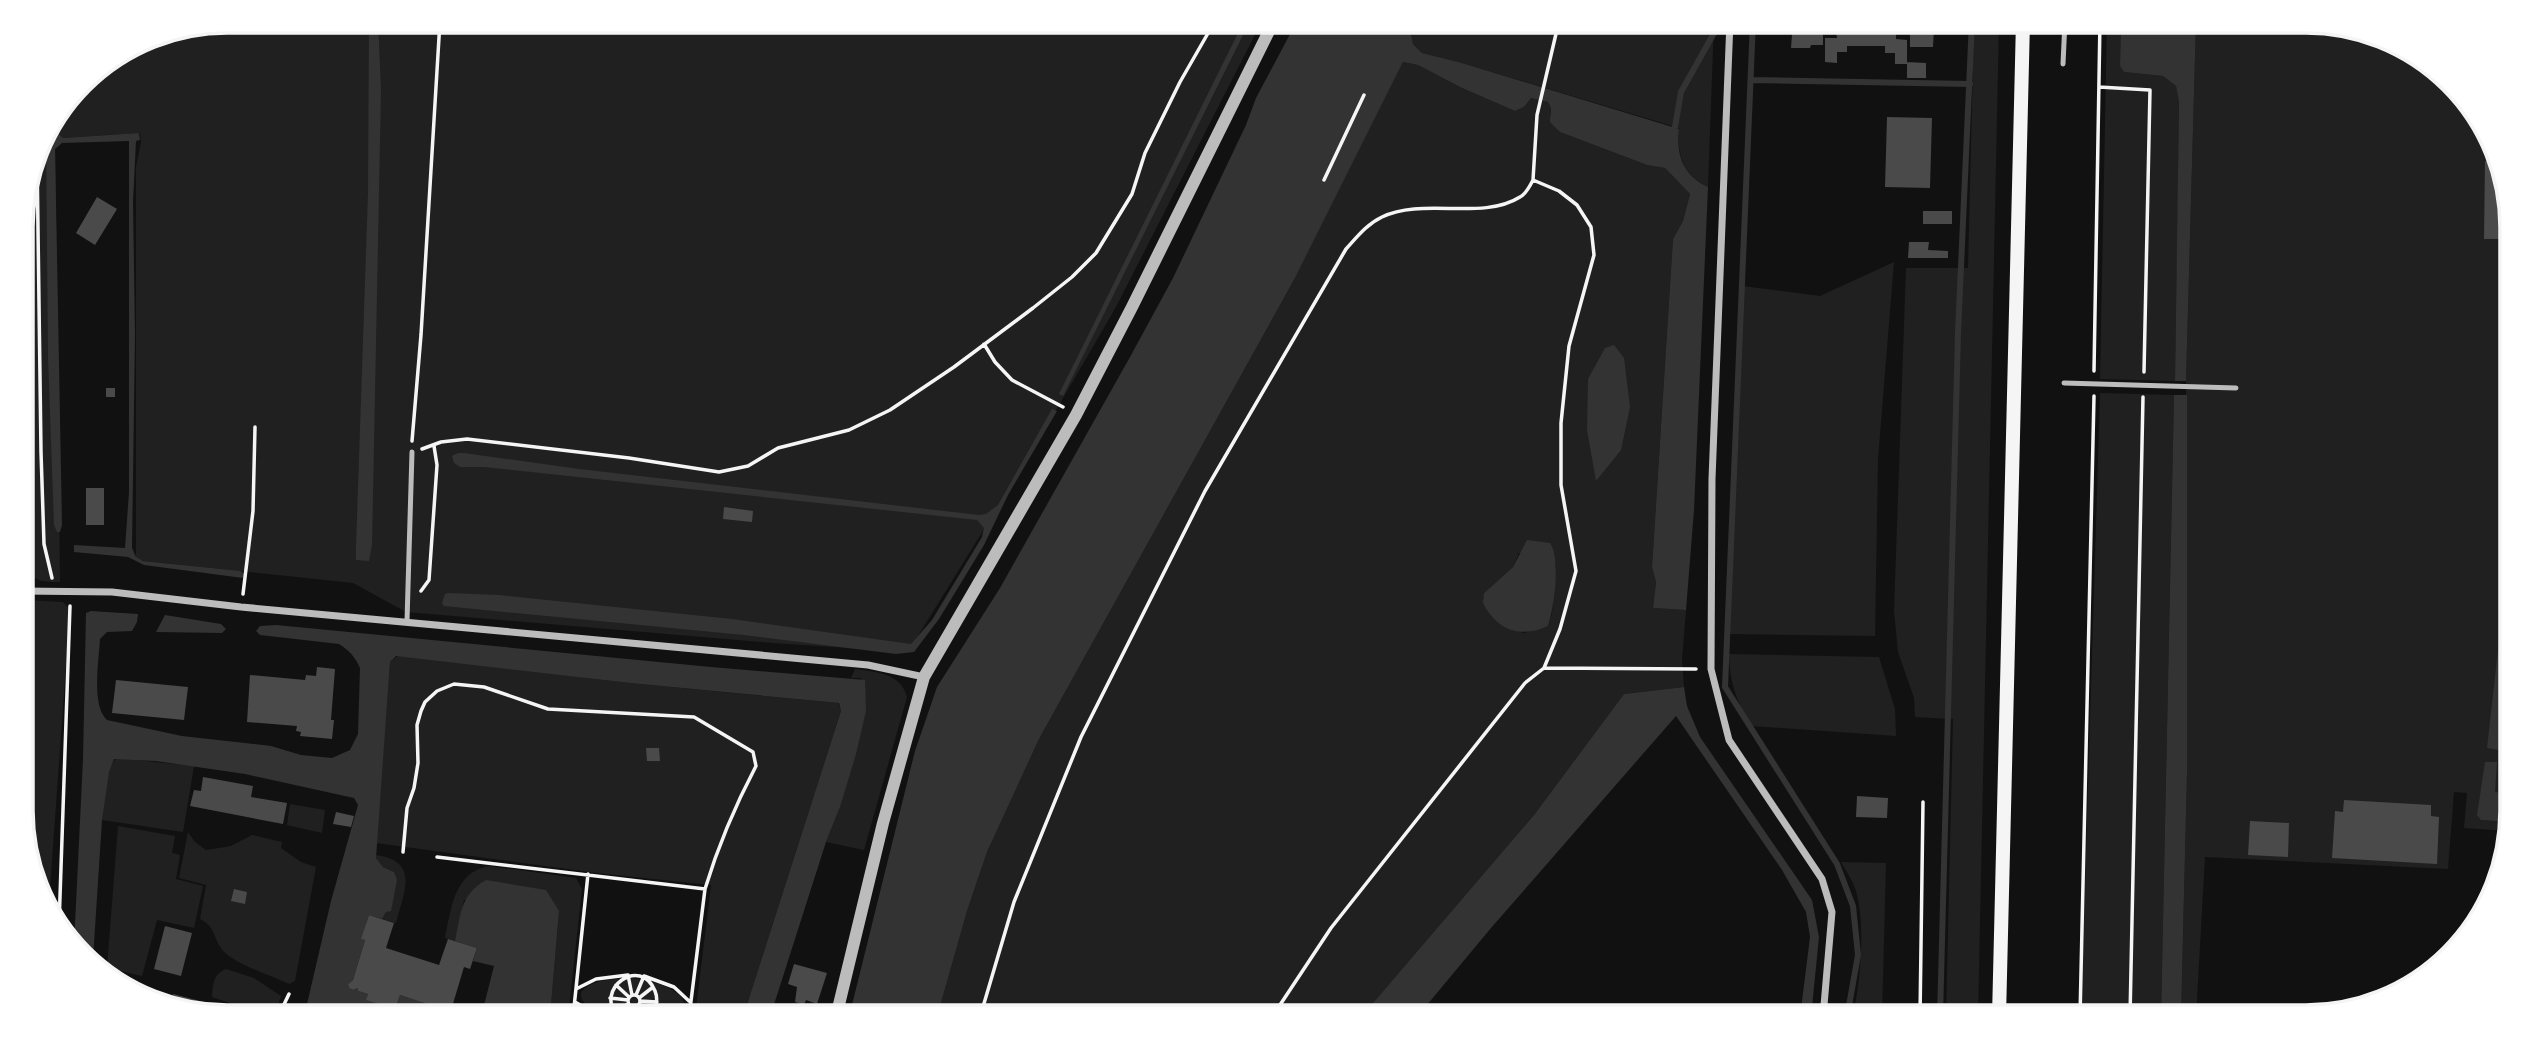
<svg xmlns="http://www.w3.org/2000/svg" width="2533" height="1038" font-family="'Noto Serif',serif">
<rect width="100%" height="100%" fill="#111"/>
<!-- green -->
<path fill="#202020" fill-rule="evenodd" d="M228,21H1262L1116,307L1030,455L908,652L773,643L406,612L353,583L136,560V167L141,142L140,133L62,138L55,133L60,582C47,582 39,583 29,573L24,205L42,136L91,73L149,37Z
M1416,21H1714L1708,187C1683,175 1677,155 1679,128L1462,63L1422,53L1413,44L1411,34Z
M1974,21H1999L1978,1017H1946L1953,719L1915,717L1914,698L1898,652L1894,611L1906,268H1968Z
M2107,21H2121L2120,66L2124,72L2163,76L2176,86L2179,102L2178,196L2175,381L2100,379Z
M2196,21H2305L2384,37L2469,101L2510,200L2512,796L2481,820L2510,822L2508,831L2464,828L2467,793L2454,792L2448,869L2205,857L2196,1017H2181L2187,772L2186,381Z
M1403,62L1418,65L1462,88L1515,111L1524,107L1531,98L1548,102L1551,108L1550,115L1560,132L1647,165L1665,168L1690,194L1683,221L1673,239L1652,567L1656,582L1653,608L1686,610L1682,660L1684,687L1624,694L1534,815L1361,1017H937L967,911L987,852L1039,739L1295,278ZM1519,553L1556,563L1552,613L1548,626L1524,633L1513,630L1484,593L1513,567Z
M1894,262L1878,459L1875,636L1728,634L1742,286L1820,296Z
M2100,393L2174,395L2161,1017H2081Z
M27,600L63,602L70,610L49,902L31,857Z
M1729,654L1879,657L1895,709L1896,736L1751,726C1737,702 1729,682 1729,654Z
M399,655L630,683L838,703L841,711L743,1017H695L711,885L597,873L376,843L390,662Z
M855,669C876,672 901,673 907,697L864,850L826,842L840,807L861,678H851Z
M117,758L194,766L183,832L102,820C104,805 105,766 117,758Z
M290,804L325,810L322,833L287,825Z
M118,826L175,836L172,853L180,855L176,879L203,886L194,928L157,920L142,976L107,968Z
M188,832L195,842L206,850L231,846L252,835L282,842L281,848L301,862L316,867L295,981L289,984C270,975 246,968 229,956C211,943 219,928 200,919L206,885L179,878Z
M376,855C420,861 404,892 396,923L382,919L386,912L394,872L383,867L376,858Z
M1841,862L1886,863L1882,1017H1853C1860,981 1866,927 1856,891C1853,881 1846,871 1841,862Z
M489,866L576,878L582,889L568,1017H550L559,911L464,900L455,941L445,938C451,909 454,872 489,866Z
M226,969L254,978L281,996L274,1017H247L248,1009L212,997C213,985 213,974 226,969Z
M631,978C648,980 688,988 685,1010L678,1017C658,1017 630,1021 611,1017C596,1014 564,996 592,984C604,979 619,979 631,978Z"/>
<!-- water -->
<path fill="#333" d="M369,21H378L381,90L372,545L369,561L356,560V547L368,193Z
M1244,21H1250L1063,396L1059,394Z
M1297,21H1416L1411,34L1413,44L1422,53L1462,63L1679,129C1676,155 1683,175 1708,187L1694,510L1686,610L1653,608L1656,582L1652,567L1673,239L1683,221L1690,194L1665,168L1647,165L1560,132L1550,122L1551,108L1548,102L1531,98L1524,107L1515,111L1462,88L1418,65L1403,62L1295,278L1039,739L987,852L967,911L937,1017H849L915,751L937,687L1000,588L1130,357L1173,278L1246,125L1256,98Z
M2121,21H2196L2186,381H2175L2179,102L2176,86L2163,76L2124,72L2120,66Z
M55,120V131L63,138L139,133L140,140L136,141L133,202L135,334L132,548L136,557L143,561L241,571L245,575L243,578L144,565L128,557L74,552V545L125,548L129,492V141L62,143L55,149L62,525L60,532H57L54,525L48,356L46,132Z
M1614,345L1624,358L1630,407L1621,450L1596,481L1587,430L1588,379L1605,348Z
M2174,395H2187V772L2181,1017H2161Z
M1052,409L1057,411L1008,495L984,545L939,619L914,652L896,654L744,635L444,606L442,603L445,594L448,593L499,595L732,619L911,644L932,620L982,537L984,528L977,520L484,467H460L454,463L452,456L458,453H464L579,469L979,515L986,514L998,505Z
M1527,540L1550,543C1561,559 1554,608 1548,626C1520,639 1497,630 1483,603L1484,593L1513,567Z
M2511,550L2512,657L2499,750L2487,748L2509,552Z
M91,611L138,614L137,622L132,631L107,632L100,639C99,660 91,706 107,720L182,736L271,746L301,755L332,758L350,750L358,734L360,668C355,657 350,651 339,644L260,635L256,631L260,626L276,625L711,667L865,680L866,711L856,754L840,807L826,842L770,1017H743L841,711L839,703L630,683L396,656L390,662L376,858L383,867L394,872L397,880L391,911L386,912L382,919L369,915L362,939L365,940L353,980L348,984L349,988L353,990L358,988V991L368,994L367,1000L396,1007L400,995L445,1010L446,1017H304L331,901L358,805L354,798L245,774L156,761L114,759L109,772L102,820L93,959L74,945L83,759L86,613Z
M165,615L221,624L226,629L222,633L156,632Z
M1684,687L1687,706L1700,737L1812,900L1819,937L1811,1017H1800L1810,937L1806,912L1782,870L1676,716L1491,928L1417,1017H1361L1534,815L1624,694Z
M2485,762H2497L2495,792L2512,794L2510,822L2481,820L2477,815Z
M486,880L546,890L559,911L550,1017H481L494,966L473,961L477,948L455,941C461,914 460,895 486,880Z"/>
<g fill="none" stroke-linecap="round" stroke-linejoin="round">
<!-- stream -->
<path stroke="#333" stroke-width="6" d="M1753,21L1725,687L1837,864L1853,906L1858,955L1847,1017
M1751,80L1970,84
M1675,127L1681,92L1714,33V21
M1940,1017L1958,333L1972,21"/>
</g>
<!-- building -->
<path fill="#4a4a4a" d="M1793,21H1823V45H1811L1810,48H1791Z
M1877,21L1890,23V32H1896V39L1907,40V64H1895V53H1885V46H1847V52H1837V63L1825,62V38H1837L1836,31H1843L1844,22Z
M1919,21H1941L1940,28L1934,27L1933,47H1910V23H1919Z
M1907,62L1926,63V78H1907Z
M1887,117L1932,118L1930,188L1885,187Z
M2485,161L2494,162L2501,178L2500,239H2484Z
M97,197L117,209L95,245L76,233Z
M1923,211H1952V224H1923Z
M1909,242H1929L1928,250L1948,251V258H1908Z
M106,388H115V397H106Z
M86,488H104V525H86Z
M724,507L753,511L752,522L723,519Z
M317,667L335,669L331,720H334L332,739L300,736L301,732L296,731L297,726L247,722L250,675L305,680L306,675L316,676Z
M116,680L188,687L184,720L112,713Z
M646,748H659L660,761H647Z
M203,777L253,786L251,797L287,803L283,824L190,806L194,790L201,791Z
M1857,796L1888,798L1887,818L1856,817Z
M2344,800L2431,805V816L2439,817L2437,864L2332,858L2335,811L2343,812Z
M336,812L354,816L351,827L333,824Z
M2250,821L2289,823L2288,857L2248,855Z
M234,889L247,892L245,904L231,901Z
M369,915L394,923L386,948L439,965L448,939L477,948L470,969L464,967L452,1007L457,1012L455,1016L446,1017L445,1010L400,995L396,1007L386,1004V1006L366,1000L368,994L358,991V988L353,990L349,988L348,984L353,980L365,940L361,939Z
M165,926L192,933L181,976L154,969Z
M794,964L827,973L817,1004L806,1000L804,1005L795,1002L797,987L788,984Z
M120,979L149,988L146,999Z
M173,994L242,1012L240,1017H228L171,1006Z"/>
<g fill="none" stroke-linecap="round" stroke-linejoin="round">
<!-- path -->
<path stroke="#f5f5f5" stroke-width="3.5" d="M2099,87L2150,90L2144,372
M37,154L41,452L44,544L52,578
M1324,180L1364,95
M984,344L995,362L1012,380L1063,407
M2094,371L2100,21
M412,441L421,335L440,21
M422,449L441,442L467,439L629,458L719,472L748,466L778,448L849,430L890,410L954,367L1033,308L1072,277L1096,253L1132,194L1145,153L1180,82L1215,21
M421,591L429,580L437,465L434,446
M243,594L253,511L255,427
M1544,668L1696,669
M403,852L407,808L414,788L418,763L417,725L421,711L425,702L437,691L454,684L484,687L548,709L694,717L753,752L756,766C735,806 718,846 705,889
M437,857L705,889L689,1017
M59,926L70,606
M616,985L629,997
M576,989L596,979L628,975L632,995
M628 1001a6 6 0 1 1 12 0a6 6 0 1 1-12 0Z
M636,995L644,976L674,987L689,1001
M610,998L628,1000
M639,998L653,987
M640,1001L657,1002
M575,1002L601,1017
M639,1004L651,1015
M635,1007L637,1017
M614,1013L628,1004
M278,1017L289,994
M573,1017L588,874
M618,1017C593,989 641,955 655,991C659,1001 656,1009 650,1017
M626,1017L632,1006
M980,1017L1014,902L1081,737L1205,491L1346,249C1357,237 1367,224 1382,217C1423,197 1482,221 1520,197C1526,194 1530,186 1533,180
M1272,1017L1331,928L1525,683L1544,668L1560,629L1576,571L1561,485V423L1569,346L1594,255L1591,227L1577,205L1559,191L1533,180L1537,115L1559,21
M1920,1017L1923,802
M2080,1017L2094,396
M2130,1017L2143,397"/>
<!-- service -->
<path stroke="#bcbcbc" stroke-width="5" d="M2063,64L2065,21
M2064,383L2236,388
M407,621L412,452"/>
<!-- minor -->
<path stroke="#bcbcbc" stroke-width="7" d="M1730,21L1712,479L1711,669L1729,740L1822,879L1832,912L1823,1017
M22,591L112,592L241,607L868,665L924,677"/>
<!-- tertiary -->
<path stroke="#bcbcbc" stroke-width="12" d="M836,1017L883,823L924,677L1076,415L1132,307L1274,21"/>
<!-- secondary -->
<path stroke="#f5f5f5" stroke-width="14" d="M1999,1017L2023,21"/>
</g>
<!-- crop -->
<path d="M0 0H2533V1038H0ZM227 33H2306A194 194 0 0 1 2500 227V811A194 194 0 0 1 2306 1005H227A194 194 0 0 1 33 811V227A194 194 0 0 1 227 33Z" fill="#fff" fill-rule="evenodd"/>
<path fill="none" stroke="#f5f5f5" stroke-width="3.5" d="M227 33H2306A194 194 0 0 1 2500 227V811A194 194 0 0 1 2306 1005H227A194 194 0 0 1 33 811V227A194 194 0 0 1 227 33Z"/>
</svg>
